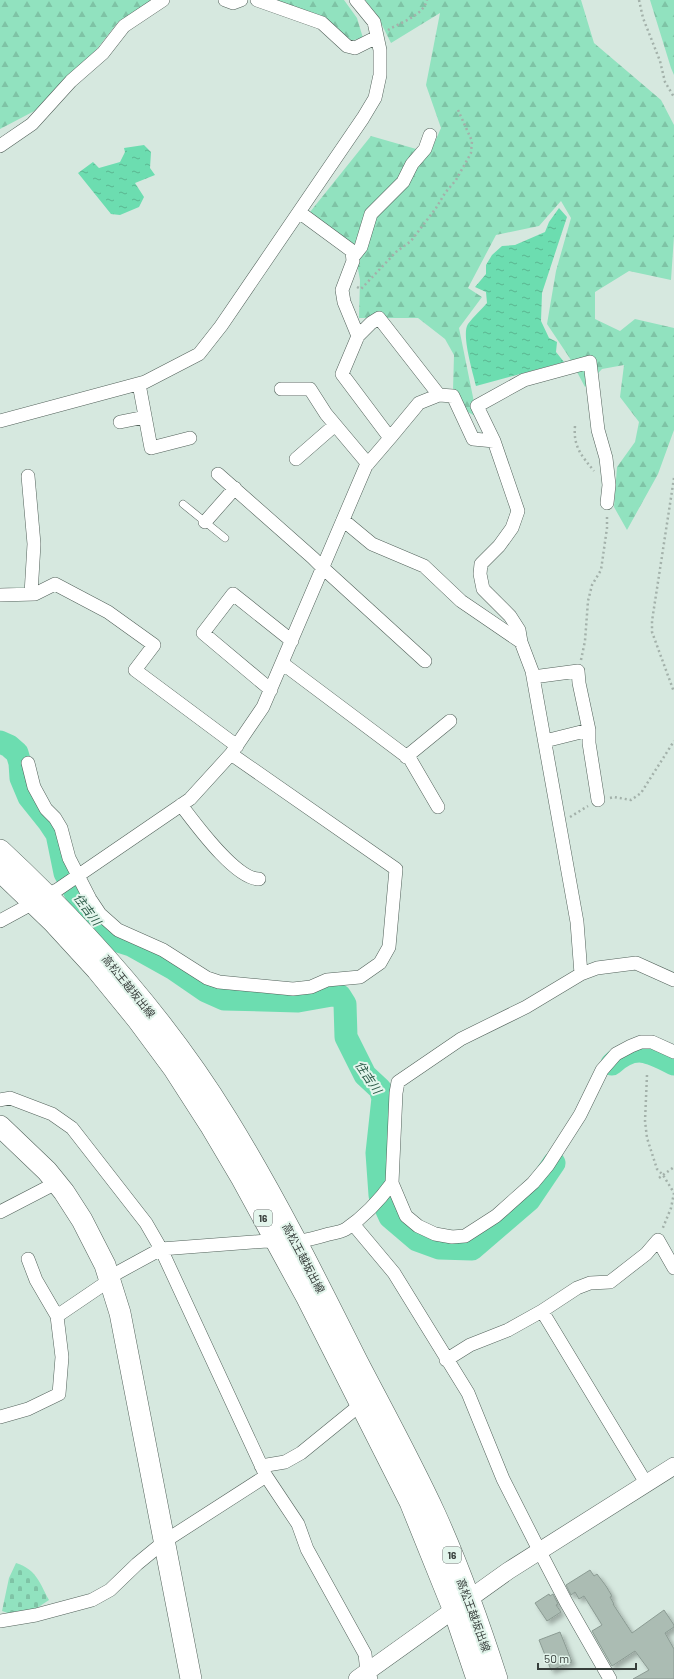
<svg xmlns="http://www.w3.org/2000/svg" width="674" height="1679" font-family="Barlow,'Noto Sans JP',sans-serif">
<defs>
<pattern id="forest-firs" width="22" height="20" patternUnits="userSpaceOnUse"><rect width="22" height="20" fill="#91e2bf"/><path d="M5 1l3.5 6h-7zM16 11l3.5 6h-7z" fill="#7ec3a5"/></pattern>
<pattern id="cemetery-stones" width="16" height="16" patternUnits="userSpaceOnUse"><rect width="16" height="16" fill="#91e2bf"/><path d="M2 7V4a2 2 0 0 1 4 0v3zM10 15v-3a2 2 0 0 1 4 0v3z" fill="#7ec3a5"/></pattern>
<pattern id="water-ripples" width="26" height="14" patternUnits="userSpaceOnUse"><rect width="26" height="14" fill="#6cddb0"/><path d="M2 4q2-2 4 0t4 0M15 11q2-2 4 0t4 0" fill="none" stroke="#5ab590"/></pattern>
<filter id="shadow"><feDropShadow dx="3.5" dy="3.5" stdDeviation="2" flood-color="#0004"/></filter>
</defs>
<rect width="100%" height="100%" fill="#d6e8df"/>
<!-- forest -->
<path fill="url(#forest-firs)" d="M0,0H153L118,22L96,50L42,107L0,129Z
M273,0H344L357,18L363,38L349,41Z
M365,0H581L594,43L661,100L674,125V236L671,280L629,271L595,292V319L620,331L635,319L674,328V430L658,474L627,530L614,507L617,467L635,442L639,422L620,397L624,365L602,369L585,387L569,357L547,324L556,271L571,218L561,201L539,226L496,235L468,288L482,297L459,328L477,417L466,411L453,390L454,355L445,339L418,318H359L360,280L354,247L310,212L371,136L430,153L441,128L426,85L440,13L391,43L377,15Z
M650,0H674V75L671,68Z"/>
<!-- cemetery -->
<path fill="url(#cemetery-stones)" d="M16,1563C37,1570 39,1582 49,1600L37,1608L16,1616L2,1611L9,1578Z"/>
<!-- water -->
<path fill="url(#water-ripples)" d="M144,145L151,152L150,168L155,175L135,183L144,197L139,207L120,215L111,214L78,173L93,162L99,168L120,162L125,152L124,148Z
M559,208L567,217L542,293L541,321L549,338L557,342L556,352L564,362L476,386C473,373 461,334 468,324C473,317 481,310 487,303L486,292L475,287L486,274V265L492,255L502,246L515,245L545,232L549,222Z"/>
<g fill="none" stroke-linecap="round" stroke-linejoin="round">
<!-- river -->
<path stroke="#6cddb0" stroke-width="23" d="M0,742L9,746L17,753L20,763L21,778L29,797L49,822L57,834L65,873L75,892L94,920L112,939L131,945L174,969L206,991L224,999L298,1001L332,995L340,996L345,1004L346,1037L365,1075L380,1089L383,1098L377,1153L380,1195L390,1217L417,1240L439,1248L472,1249L529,1200L554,1163
M612,1064C635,1043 649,1051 674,1064"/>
</g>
<!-- building -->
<path fill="#abbcb3" stroke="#8b9b93" filter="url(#shadow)" d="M590,1570L594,1576L597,1574L606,1586L612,1596L610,1597L614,1604H613L632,1633L664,1610L674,1625V1627L665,1633L674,1649V1679H633L649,1670L635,1651L612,1666L592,1631L602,1625L584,1596L579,1599L575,1592L571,1595L566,1585Z
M549,1594L550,1596L553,1594L558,1604L556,1605L561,1612L547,1621L535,1603Z
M560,1632L572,1662L551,1670L539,1640Z"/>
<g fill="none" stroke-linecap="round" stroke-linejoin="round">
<defs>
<path id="service" d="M183,504L225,538"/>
<path id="minor" d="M225,0L233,3L241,0
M257,0L322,23L347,46L355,48L377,37
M0,146L32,124L71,81L103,53L124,26L163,0
M353,257L361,247L371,214L403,182L412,164L425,149L430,135
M358,336L371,323L379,318L439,395L419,403L390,438
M139,384L151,448L190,438
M281,389H310L326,414L368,464
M439,395L453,396L473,439L494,441
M0,421L145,382L199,354L221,326L363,118L375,98L380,75V50L374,22L356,0
M120,422L145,417
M296,459L335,425
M218,474L313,558L323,568L425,661
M28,476L34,544L31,594
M343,520L372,544L424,566L461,601L521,642
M205,522L235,488
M0,595L35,594L55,584L108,612L154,645L135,670L237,746
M282,663L410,759L438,807
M533,677L578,671L579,683L589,730V743L598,800
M271,690L203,633L233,594L292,641
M545,741L589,730
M406,757L450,721
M28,763L34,787L46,809L55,818L61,828L69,858L90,899L100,914L118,930L163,950L207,978L219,982L293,989L311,987L327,980L360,977L380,963L389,947L396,869L231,754
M181,805C195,823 235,879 259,879
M0,921L57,890L190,799L231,754L263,707L366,466L390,438L342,374L358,336L344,302L342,290L353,261L352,251L299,212
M581,974L577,922L532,671L521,642L519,630L510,616L483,589L480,574L481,564L499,546L512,528L518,511L494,441L477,406L524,380L590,362L598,430L606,458L609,485L607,503
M674,980L636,963L597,968L581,974L526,1007L461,1039L398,1082L396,1093L392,1183L406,1216L418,1226L435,1234L452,1237L465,1236L496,1216L533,1183L548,1165L580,1115L602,1070L616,1054L631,1046L641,1042H652L674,1052
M0,1100L10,1098L52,1114L72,1128L146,1223L161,1249L266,1476L298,1524L307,1549L365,1654L367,1672L371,1679
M0,1212L56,1183
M353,1224L394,1273L468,1393L503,1479L539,1550L566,1602L610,1679
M28,1259L36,1280L57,1316
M542,1311L646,1483
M446,1360L470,1345L508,1330L542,1311L577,1288L590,1283L610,1282L646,1254L658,1240L674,1268
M0,1417L28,1409L59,1394L62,1357L57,1316L110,1280L117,1273L161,1249L267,1241C288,1245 309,1240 329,1234C334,1233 341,1232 346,1229C365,1216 379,1201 392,1183
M261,1466L285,1462L301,1453L360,1405
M0,1621L36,1615L92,1600L110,1590L137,1564L165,1541L266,1476"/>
<path id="tertiary" d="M357,1679L508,1571L674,1466"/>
<path id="primary" d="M0,850C86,930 165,1018 227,1119C275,1197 316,1279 357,1361C383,1411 411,1462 435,1514C459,1567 479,1623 497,1679
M0,871L53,922L97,970L137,1019L174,1069L210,1125L242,1179L307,1298L410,1502L454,1611L477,1679
M0,1126L47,1171L64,1192L82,1220L105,1265L120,1313L191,1679"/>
</defs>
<!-- service casing -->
<use href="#service" stroke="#52615a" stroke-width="8"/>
<!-- minor casing -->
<use href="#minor" stroke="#52615a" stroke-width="14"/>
<!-- tertiary casing -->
<use href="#tertiary" stroke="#52615a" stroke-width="18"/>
<!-- primary casing -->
<use href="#primary" stroke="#52615a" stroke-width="22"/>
<!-- path -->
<path stroke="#a3b1aa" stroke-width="2.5" stroke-dasharray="2 3" stroke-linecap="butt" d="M639,0L643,18L660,61L665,82L674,97
M388,30C401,22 423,16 427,0
M357,287L361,289L396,252L411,241L436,208L445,193L456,180L471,153L472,141L458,110
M575,426C573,447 582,456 594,471
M674,478L652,621V632L674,692
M581,660L585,641L588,601L592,585L601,570L607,528V515
M610,798L614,797L631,800L641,793L674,741
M570,817L588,806
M647,1075L645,1121L647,1138L657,1169L663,1175L674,1193L671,1208L662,1230
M659,1178L674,1167"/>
<!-- service -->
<use href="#service" stroke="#fff" stroke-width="7"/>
<!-- minor -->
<use href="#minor" stroke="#fff" stroke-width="13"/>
<!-- tertiary -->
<use href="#tertiary" stroke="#fff" stroke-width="17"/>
<!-- primary -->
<use href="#primary" stroke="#fff" stroke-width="21"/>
</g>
<g text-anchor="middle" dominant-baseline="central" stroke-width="4" stroke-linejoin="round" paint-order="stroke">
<!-- shield labels -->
<g fill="#e3f5ec" stroke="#6b7570" stroke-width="1">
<rect x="254" y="1210" width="18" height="16" rx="3"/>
<rect x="443" y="1547" width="18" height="16" rx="3"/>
</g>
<g font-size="10" font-weight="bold" fill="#373e3b">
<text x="263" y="1218">16</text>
<text x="452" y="1555">16</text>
</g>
<!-- street labels -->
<g font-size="11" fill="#373e3b" stroke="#e3f5ec">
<text transform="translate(129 986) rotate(51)">高松王越坂出線</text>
<text transform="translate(304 1258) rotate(62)">高松王越坂出線</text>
<text transform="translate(474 1615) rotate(70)">高松王越坂出線</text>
</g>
<!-- water labels -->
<g font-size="12" font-style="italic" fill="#2a5946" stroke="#e3f5ec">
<text transform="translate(88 909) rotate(53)">住吉川</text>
<text transform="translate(369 1077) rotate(56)">住吉川</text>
</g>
</g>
<!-- scale -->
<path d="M538 1663v6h98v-6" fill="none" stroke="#373e3b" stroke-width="2"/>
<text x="544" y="1663" font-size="12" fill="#373e3b" stroke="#e3f5ec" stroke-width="3" paint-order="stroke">50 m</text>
</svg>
